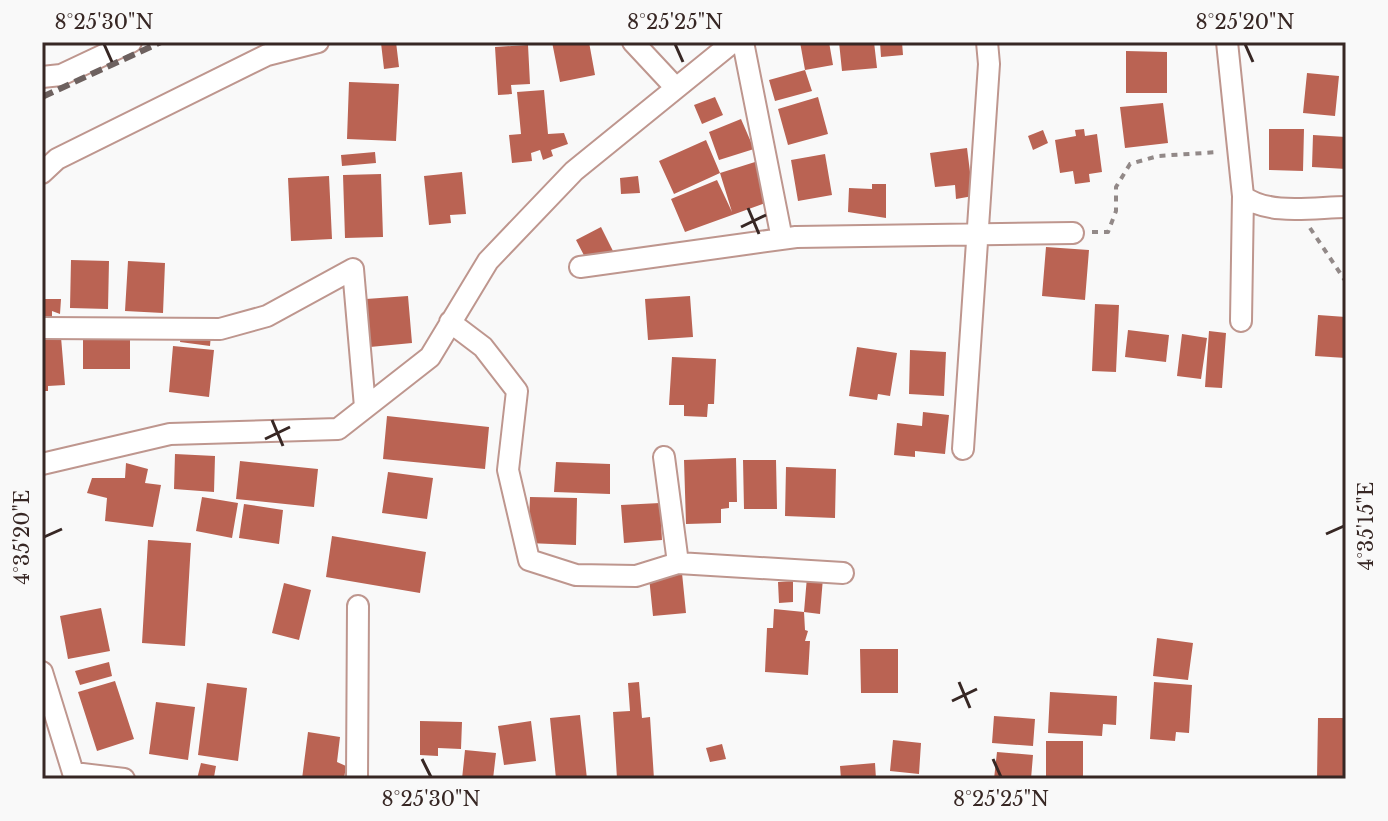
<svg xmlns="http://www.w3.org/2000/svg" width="1388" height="821" font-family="'Libre Baskerville',serif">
<rect width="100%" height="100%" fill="#f9f9f9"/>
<!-- building -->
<path fill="#ba6353" d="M388,42H396L399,67L384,69L381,43Z
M552,42H589L595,75L560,82Z
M800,42H829L833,65L805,70L812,91L775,101L769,80L805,70Z
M839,42H874L877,68L842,71Z
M880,42H902L903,55L881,57Z
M528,45L530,84L511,85L512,94L498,95L495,47Z
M1126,51L1167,52V93H1126Z
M1307,73L1339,76L1335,116L1303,113Z
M349,82L399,84L396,141L347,139Z
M544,90L548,134L564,133L568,144L551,150L553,156L543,160L540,150L531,153L532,161L512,163L509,135L521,134L517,92Z
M715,97L723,115L702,124L694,105Z
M818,97L828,134L788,145L778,109Z
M1163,103L1168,143L1125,148L1120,107Z
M741,119L754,149L719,160L709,132Z
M1084,129L1085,136L1097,134L1102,172L1089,174L1090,182L1075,184L1073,171L1060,173L1055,140L1076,136L1075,130Z
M1269,129H1304L1303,171L1269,170Z
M1043,130L1048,143L1033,150L1028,136Z
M1313,135L1346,137V169L1312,167Z
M706,140L720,173L674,194L659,161Z
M967,148L973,196L956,199L955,185L935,187L930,153Z
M375,152L376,163L342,166L341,155Z
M825,154L832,195L798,201L791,160Z
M755,162L768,202L685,232L671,199L717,180L732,212L720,173Z
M462,172L466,214L450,215L451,223L429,225L424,176Z
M381,174L383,237L345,238L343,175Z
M329,176L332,239L291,241L288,178Z
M638,176L640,193L621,194L620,178Z
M872,184H886V218L848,212L849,188L872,189Z
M601,227L613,251L588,263L576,240Z
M1046,247L1089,250L1085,300L1042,296Z
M71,260L109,261L108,309L70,308Z
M128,261L165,263L163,313L125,311Z
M408,296L412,343L370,347L366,299Z
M690,296L693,337L648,340L645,299Z
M42,299H61L60,314L52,311V321H42Z
M1095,304L1119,305L1116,372L1092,371Z
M1318,315L1346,317V358L1315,356Z
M182,329L211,334L210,346L180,342Z
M1128,330L1169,335L1166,362L1125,357Z
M1209,331L1226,333L1222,388L1205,387Z
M83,333L130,334V369H83Z
M1182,334L1207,338L1201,379L1177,376Z
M61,337L65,385L48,386V391H42V338Z
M173,346L214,350L209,397L169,392Z
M857,347L897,353L890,396L878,394L877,400L849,396Z
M910,350L946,352L944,396L909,394Z
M672,357L716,359L714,404H708L707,417L684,416V405H669Z
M923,412L949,415L945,454L915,451V457L894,455L897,423L922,426Z
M387,416L489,427L485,469L383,459Z
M175,454L215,456L214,492L174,489Z
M736,458L737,502H729V508L721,509V523L686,524L684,460Z
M743,460H776L777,509H744Z
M240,461L318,469L314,507L236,499Z
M556,462L610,464V494L554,492Z
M126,463L148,469L145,483L161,485L153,527L105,521L107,498L87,493L92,478H125Z
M786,467L836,469L835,518L785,516Z
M388,472L433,478L427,519L382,513Z
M202,497L238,503L232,538L196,531Z
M530,497L577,498L576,545L528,543Z
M660,503L662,540L624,543L621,505Z
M244,504L283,510L279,544L239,538Z
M332,536L426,552L420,593L326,577Z
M148,540L191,543L185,646L142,643Z
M682,573L686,613L653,616L649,577Z
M807,577L823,578L820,614L804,612Z
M793,581V602L779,603L778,582Z
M284,583L311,590L299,640L272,633Z
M101,608L110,651L68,659L60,616Z
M774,609L804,612L805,630L808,631L805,641H810L808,675L765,672L767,628H773Z
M1157,638L1193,643L1188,680L1153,676Z
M860,649H898V693H861Z
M109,662L112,676L80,685L75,671Z
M115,681L134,739L97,751L78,692Z
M639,682L642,718L650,717L654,779H617L613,712L630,711L628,683Z
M1154,682L1192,685L1189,733L1176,732L1175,741L1150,739Z
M207,683L247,688L238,761L198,755Z
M1050,692L1117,696L1116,725L1103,724L1102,736L1048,733Z
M156,702L195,707L188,760L149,754Z
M580,715L587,779H556L550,718Z
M994,716L1035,719L1033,746L992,743Z
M1318,718H1346L1345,779H1317Z
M420,721L462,722L461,749L438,748V756L420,755Z
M531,721L536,761L504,765L498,726Z
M308,732L340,737L337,762L346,766L344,779H302Z
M893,740L921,743L919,774L890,771Z
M1046,741H1083V779H1046Z
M722,744L726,759L710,762L706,748Z
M465,750L496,753L493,779H462Z
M997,752L1033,755L1031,779H994Z
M201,763L216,766L214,777L219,779H197Z
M875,763L876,779H841L840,766Z"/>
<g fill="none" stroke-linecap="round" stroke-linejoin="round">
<defs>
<path id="minor" d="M633,42L675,87
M743,42L782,239
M1227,42L1243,196C1268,216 1316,207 1346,207
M42,77L61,75L131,42
M42,173L57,159L267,55L318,42
M580,267L796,237L1073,233
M1241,321L1243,196
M450,322L483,347L517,391L508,470L529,560L576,575L636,576L678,563L843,573
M42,328L220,329L267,316L353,269L365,407
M963,449L989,64L987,42
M664,457L678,563
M42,464L170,434L338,429L430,357L488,261L574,171L733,42
M42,672L75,779
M74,773L124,779
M357,779L358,606"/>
</defs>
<!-- minor casing -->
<use href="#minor" stroke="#be968e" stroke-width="24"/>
<!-- path -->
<path stroke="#928988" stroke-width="4" stroke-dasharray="6 6" stroke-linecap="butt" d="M1310,228L1346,282
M1092,232H1108L1116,211V187L1130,164L1158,156L1219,152"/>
<!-- minor -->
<use href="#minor" stroke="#fff" stroke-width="20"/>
<!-- rail -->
<path stroke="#6d615f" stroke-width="6" stroke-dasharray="12 6" stroke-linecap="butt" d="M42,97L161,42"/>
</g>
<!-- ticks -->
<path fill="none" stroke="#372724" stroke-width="3" d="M104,44L112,62M675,44L683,62M1245,44L1253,62M748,208L759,234M741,227L766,215M272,420L283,446M265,439L290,427M1326,534L1344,526M44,537L62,529M959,682L970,708M952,701L977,689M422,759L431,777M993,759L1001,777"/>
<!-- border -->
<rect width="1388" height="821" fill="none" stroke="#f9f9f9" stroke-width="88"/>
<rect x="44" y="44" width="1300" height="733" fill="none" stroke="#372724" stroke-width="3"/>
<g font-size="20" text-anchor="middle" fill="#372724">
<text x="104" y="29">8°25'30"N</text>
<text x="675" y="29">8°25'25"N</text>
<text x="1245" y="29">8°25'20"N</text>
<text transform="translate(1366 526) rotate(-90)" y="7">4°35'15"E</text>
<text transform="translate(22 537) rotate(-90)" y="7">4°35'20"E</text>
<text x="431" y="806">8°25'30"N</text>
<text x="1001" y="806">8°25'25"N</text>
</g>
</svg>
